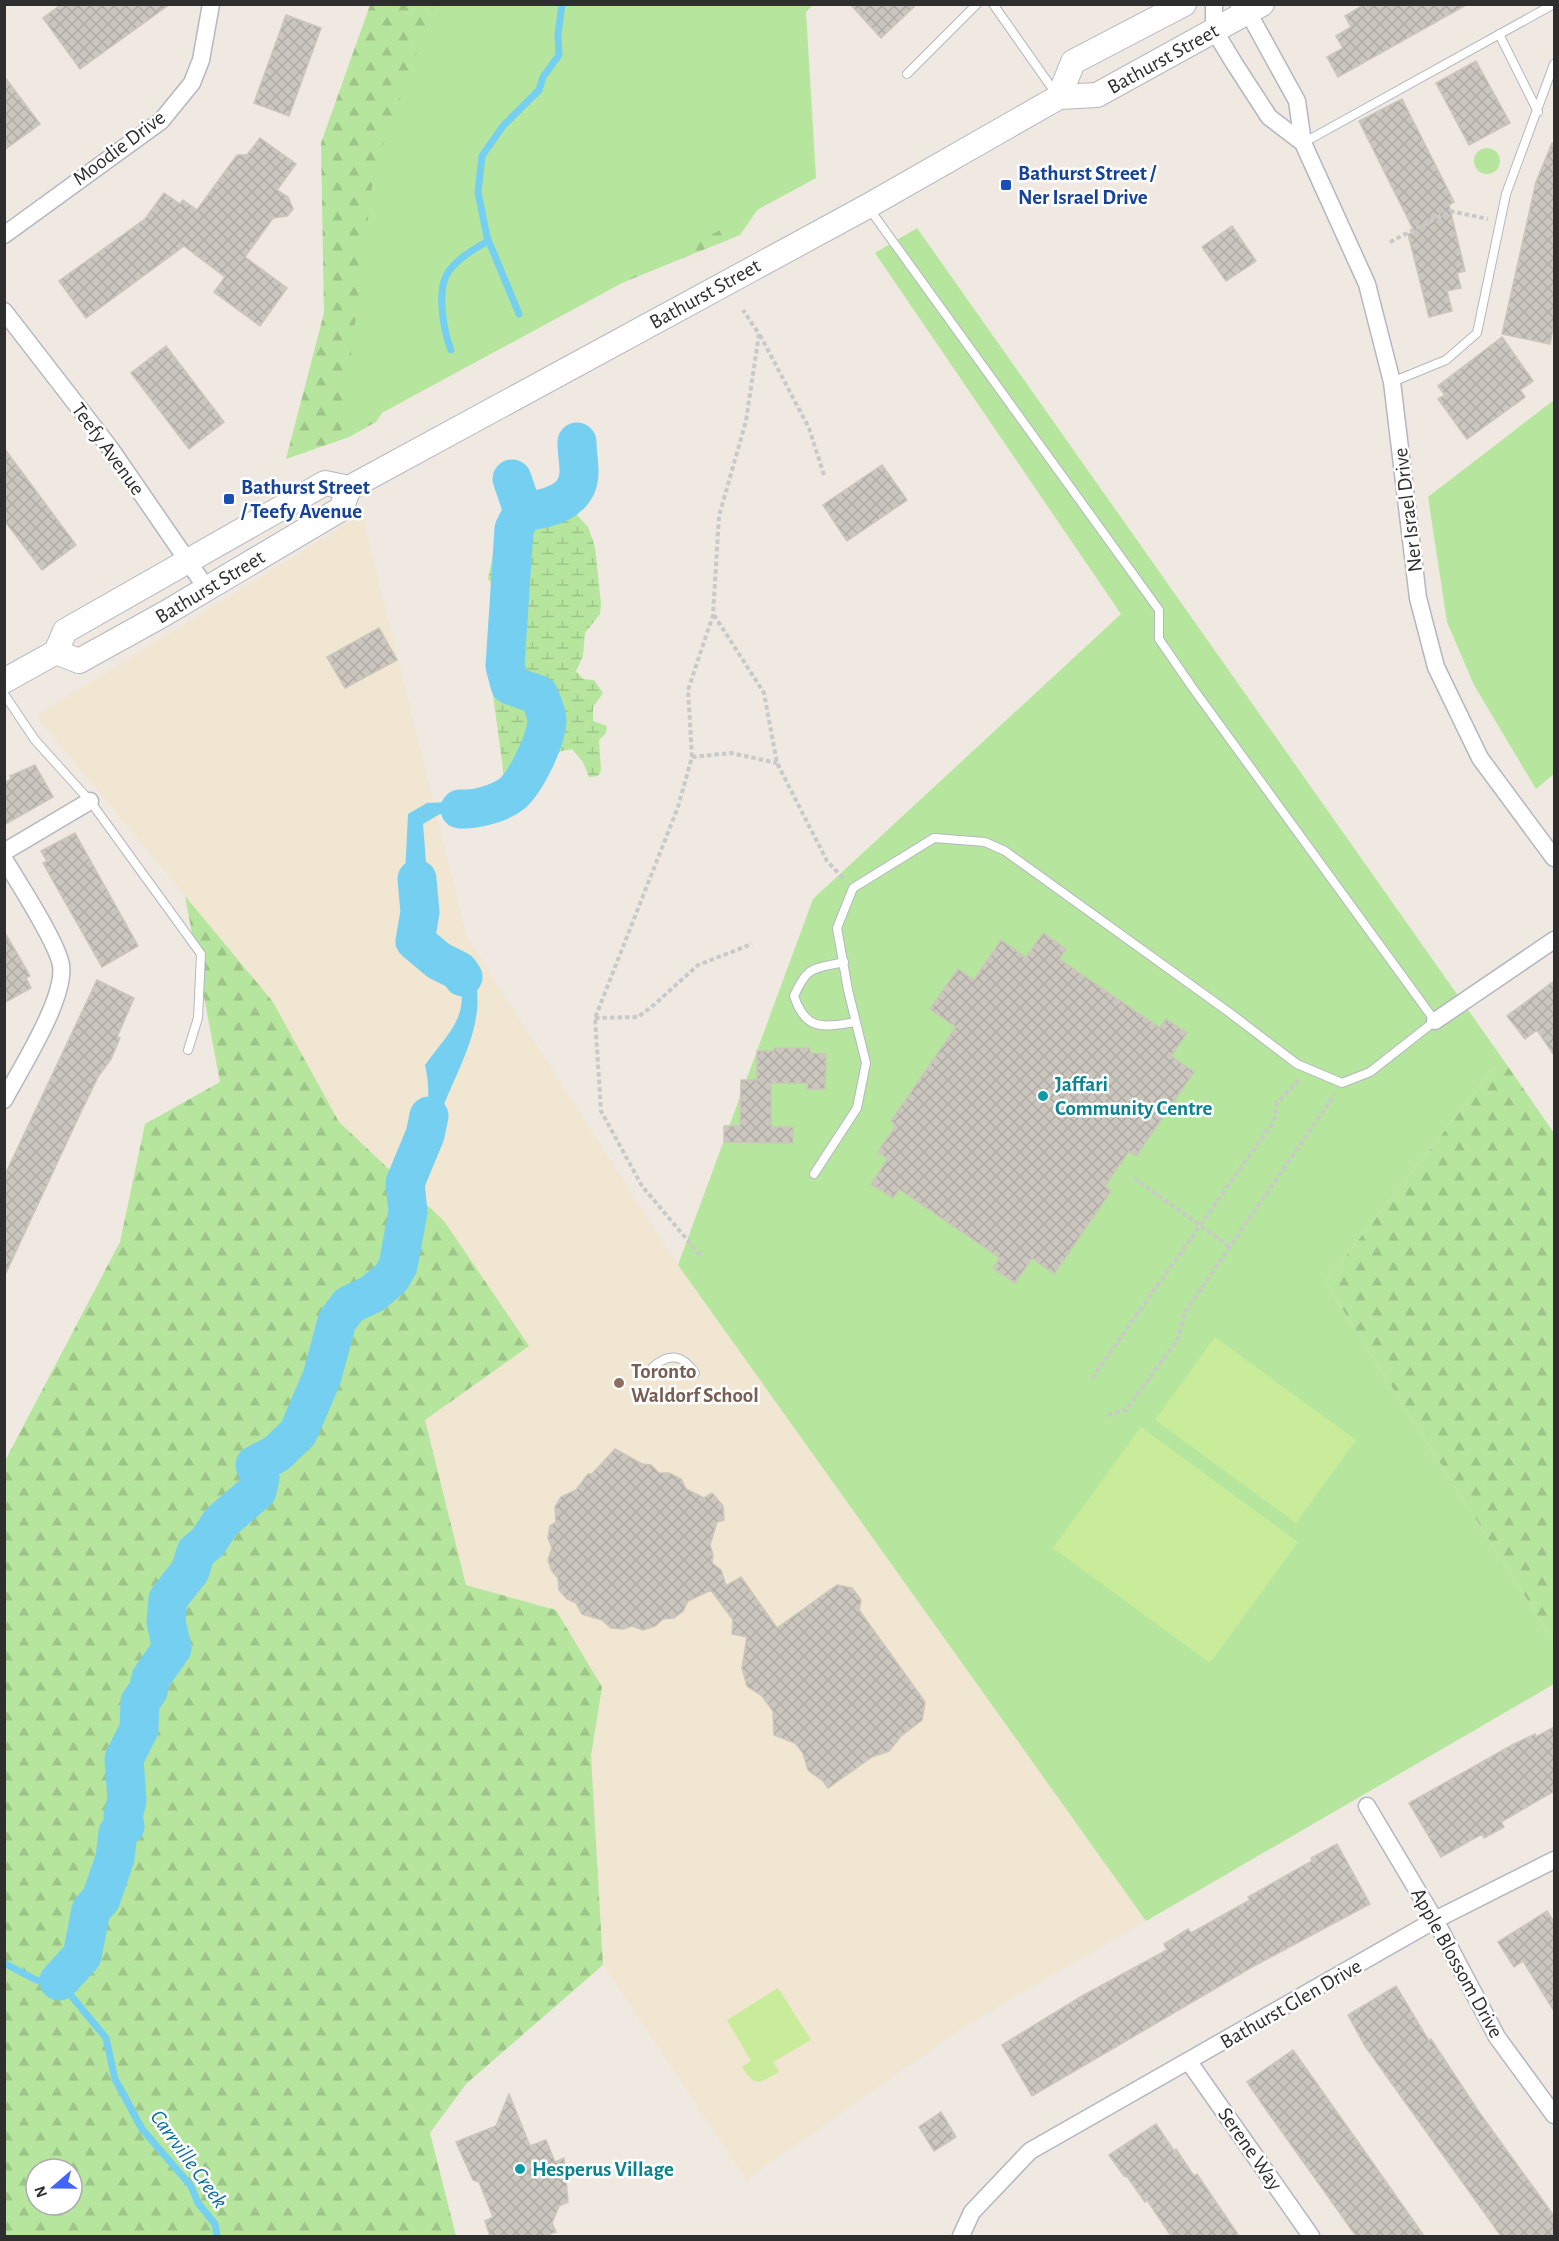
<svg xmlns="http://www.w3.org/2000/svg" width="1559" height="2241" font-family="'Alegreya Sans',sans-serif">
<defs>
<pattern id="forest-firs" width="22" height="20" patternUnits="userSpaceOnUse" patternTransform="scale(1.5)"><rect width="22" height="20" fill="#b6e59e"/><path d="M5 1l3.5 6h-7zM16 11l3.5 6h-7z" fill="#9dc588"/></pattern>
<pattern id="wetland-marsh" width="20" height="14" patternUnits="userSpaceOnUse" patternTransform="scale(1.5)"><rect width="20" height="14" fill="#b6e59e"/><path d="M1 5h8M5 5V1M11 12h8M15 12V8" fill="none" stroke="#9dc588"/></pattern>
<pattern id="building-cross-hatch" width="8" height="8" patternUnits="userSpaceOnUse" patternTransform="scale(1.5)"><rect width="8" height="8" fill="#cbc7bf"/><path d="M0 0l8 8M0 8l8-8" fill="none" stroke="#afaba4"/></pattern>
</defs>
<rect width="100%" height="100%" fill="#efe9e1"/>
<!-- education -->
<path fill="#f0e6d1" d="M362,514L467,937L678,1265L1146,1921L970,2023L746,2180L603,1965L591,1756L602,1687L556,1610L466,1585L425,1420L528,1346L444,1221L339,1122L273,1002L36,716Z"/>
<!-- forest -->
<path fill="url(#forest-firs)" fill-rule="evenodd" d="M370,5H756L790,163L740,235L412,368L376,422L349,437L286,459L324,313L321,143Z
M185,896L273,1002L339,1122L444,1221L529,1346L425,1420L466,1585L556,1610L602,1687L591,1756L603,1965L466,2084L430,2133L456,2236H5V1461L120,1242L145,1124L220,1082ZM36,2169H72V2205H36Z
M1502,1058L1554,1133V1642L1325,1282Z"/>
<!-- wetland -->
<path fill="url(#wetland-marsh)" d="M573,470H580L584,475C584,490 576,500 577,515L588,527L595,547L601,604L600,614L585,633L583,656L576,671L583,679L594,680L603,693L593,707V721L607,726L606,733L599,740L601,770L598,776L589,777L583,762L572,749L553,753L544,750L516,801L506,791L493,695L503,674L500,665L505,652L497,615V592L488,579L497,535L513,513L517,490L530,499L544,502L565,485Z"/>
<!-- park -->
<path fill="#b6e59e" d="M434,5H813L806,12L816,178L341,435L374,170Z
M1474 161a13 13 0 1 1 26 0a13 13 0 1 1-26 0Z
M917,228L1502,1058L1325,1282L1554,1642V1684L1146,1921L678,1265L813,899L1121,614L875,253Z
M1554,400V774L1536,789L1474,685L1447,622L1428,497Z"/>
<!-- pitch -->
<path fill="#c9ec9a" d="M1215,1337L1356,1440L1296,1523L1155,1420Z
M1141,1427L1298,1542L1210,1663L1053,1548Z
M778,1988L811,2040L773,2062L779,2072C760,2083 755,2088 742,2067L751,2061L727,2020Z"/>
<!-- water -->
<path fill="#75cff0" d="M506,791L516,801L497,812L465,815L440,814L423,824L432,939L454,961L473,972C490,1022 455,1071 439,1118C433,1135 431,1150 423,1166L415,1169L407,1157C429,1135 432,1094 425,1065C447,1034 470,1018 459,978L444,969L427,965C419,949 420,931 406,920L415,907L413,887L405,876L408,814L427,803L450,802L460,805Z"/>
<g fill="none" stroke-linecap="round" stroke-linejoin="round">
<!-- stream -->
<path stroke="#75cff0" stroke-width="7" d="M519,314L487,237L478,192L482,156L503,126L539,90L543,77L559,55L558,35L562,4
M451,350C444,332 437,295 446,276C453,261 474,249 488,241
M4,1963L36,1980L59,1981L106,2038L115,2079L142,2129L191,2186L198,2203L215,2224L217,2236"/>
<!-- river -->
<path stroke="#75cff0" stroke-width="39" d="M523,511C546,510 580,502 579,471C579,462 577,452 577,442
M460,809C476,810 501,803 513,793C527,780 546,740 547,721C547,713 542,703 539,695L510,685L505,666L514,529L523,511L512,479
M417,879L420,912L415,941L439,961L459,971L463,977
M59,1981L82,1956L91,1910L101,1899L115,1858L118,1833L125,1826L123,1816L127,1800L124,1759L139,1729L140,1702L148,1691L151,1678L172,1648L166,1622L168,1599L190,1571L196,1552L208,1542L221,1522L257,1491L260,1478L255,1465L276,1454L298,1433L322,1377L337,1321L349,1305L372,1294L391,1278L398,1266L408,1212L405,1183L425,1135L429,1116"/>
</g>
<!-- building -->
<path fill="url(#building-cross-hatch)" stroke="#cbc5ba" stroke-width="1.5" d="M62,4H170L80,69L43,18Z
M850,4H917L881,38Z
M1365,4H1468L1338,77L1327,57L1343,48L1336,36L1351,27L1345,16Z
M286,15L321,28L289,116L254,103Z
M1476,61L1510,123L1469,145L1436,83Z
M4,76L40,124L4,150Z
M1402,99L1454,202L1449,205L1465,271L1457,273L1461,288L1447,291L1452,311L1429,317L1408,234L1415,233L1359,121Z
M260,138L296,164L277,190L288,197L293,209L287,216L273,218L245,257L287,288L260,326L214,292L225,277L184,246L86,318L59,281L145,219L164,193L180,204L183,200L197,210L237,155H247Z
M1552,143L1554,144V322L1550,344L1502,334L1536,182Z
M1232,226L1256,261L1226,281L1202,247Z
M1502,337L1533,381L1520,390L1525,397L1467,439L1438,399L1445,395L1438,386Z
M166,346L224,422L189,449L131,373Z
M4,448L76,545L42,570L4,520Z
M882,465L907,500L847,541L823,505Z
M379,628L397,660L345,688L327,657Z
M35,765L53,797L4,825V783L11,779L10,776Z
M75,833L138,946L102,967L43,863L47,861L41,851Z
M4,931L30,976L26,978L31,988L4,1003Z
M1043,933L1066,949L1059,959L1160,1028L1166,1019L1187,1033L1171,1056L1194,1072L1136,1156L1129,1151L1105,1186L1111,1191L1054,1274L1032,1258L1015,1283L993,1268L1000,1258L899,1189L893,1198L871,1184L888,1159L878,1152L896,1125L891,1121L956,1027L930,1009L958,969L974,980L1001,940L1026,958Z
M97,980L134,998L117,1037L120,1038L111,1059L98,1077L79,1116L4,1277V1177Z
M1554,981V1055L1537,1030L1525,1039L1507,1016Z
M774,1048H810V1053L826,1054L825,1089H807L808,1083H771V1127H793V1143L724,1142V1126H740L741,1080H757V1051H774Z
M615,1449L642,1464L651,1465L659,1473H669L681,1479L686,1489L704,1498L712,1493L723,1506L724,1520L717,1522L710,1545L713,1555L712,1563L721,1570L726,1586L741,1577L777,1628L837,1585L852,1588L861,1600L859,1610L925,1702L922,1720L901,1736L889,1751L872,1757L828,1788L823,1781L808,1770L803,1753L795,1743L774,1735L773,1711L762,1696L747,1686L742,1668L747,1637L732,1634L733,1620L711,1590L688,1601L683,1611L674,1618L663,1619L655,1626L643,1630L632,1626L623,1629L611,1628L602,1620L582,1614L576,1603L567,1599L559,1590L558,1578L552,1571L548,1560L552,1548L548,1538L550,1526L556,1522L555,1507L561,1497L576,1490L588,1474H592Z
M1554,1727V1791L1501,1822L1504,1827L1484,1838L1482,1834L1441,1857L1409,1803L1514,1744L1535,1734L1536,1737Z
M1337,1844L1370,1904L1252,1967L1032,2096L1002,2045L1082,1996L1167,1950L1164,1944L1188,1929L1191,1933L1250,1900L1248,1897L1312,1861L1311,1858Z
M1547,1911L1554,1922V2011L1523,1961L1514,1967L1498,1942Z
M1396,1986L1429,2041L1431,2039L1479,2112L1554,2216V2236H1501L1365,2046L1348,2015Z
M1293,2050L1382,2176L1424,2236H1356L1265,2108L1247,2082Z
M509,2094L530,2146L546,2140L555,2162L564,2158L568,2202L559,2206L552,2223L556,2232L544,2236H490L485,2221L493,2217L479,2182L473,2180L456,2142L496,2126Z
M941,2112L956,2137L934,2151L919,2127Z
M1156,2124L1174,2151L1176,2149L1194,2176L1197,2174L1239,2236H1171L1147,2200L1145,2202L1126,2175L1124,2176L1109,2155Z"/>
<g fill="none" stroke-linecap="round" stroke-linejoin="round">
<defs>
<path id="lane" d="M993,4L1057,95
M1499,34L1538,112
M907,74L977,4
M1303,143L1554,4
M1392,382L1446,360L1477,333L1506,194L1554,64
M4,694L35,740L90,801L201,954L198,1018L188,1050
M844,962C813,969 808,965 794,996C806,1032 823,1027 856,1022
M814,1174L857,1108L866,1063L848,990L837,928L853,888L934,838L985,842L1005,851L1230,1013L1297,1064L1342,1083L1370,1072L1435,1021L1192,687L1159,639V610L868,207
M653,1367C669,1352 683,1355 695,1373"/>
<path id="street" d="M1214,4V30L1234,63L1269,117L1303,143
M1239,6L1248,12L1297,101L1303,143L1367,284L1392,382L1418,598L1436,667L1480,758L1554,858
M4,235L161,121L192,83L201,60L211,4
M4,311L110,448L207,589
M4,852L90,801
M4,859C18,882 57,942 61,965C66,998 21,1068 4,1100
M1435,1021L1554,940
M1367,1806L1435,1920L1497,2037L1554,2115
M1189,2062L1311,2236
M961,2236L972,2212L1030,2151L1435,1920L1554,1860"/>
<path id="secondary" d="M1059,97L1073,62L1184,4
M56,652L79,661L164,614L341,509L349,488L868,206L1059,97L1097,95L1262,4
M4,681L56,652L65,631L325,483L349,488"/>
</defs>
<!-- lane casing -->
<use href="#lane" stroke="#b4b7c1" stroke-width="10"/>
<!-- street casing -->
<use href="#street" stroke="#b4b7c1" stroke-width="19"/>
<!-- secondary casing -->
<use href="#secondary" stroke="#b4b7c1" stroke-width="26"/>
<!-- path -->
<path stroke="#c9c9c9" stroke-width="4" stroke-dasharray="4.5 3" stroke-linecap="butt" d="M1390,242L1450,211L1488,219
M760,335L809,428L824,475
M714,615L764,693L777,763L827,861L844,879
M692,757L731,753L777,763
M595,1018L638,1017L655,1004L698,965L752,944
M1134,1178L1230,1247
M700,1255L642,1186L601,1111L595,1018L678,807L692,757L688,690L713,615L719,516L746,421L759,334L743,310
M1092,1378L1274,1121L1277,1103L1299,1080
M1108,1415L1126,1410L1178,1339L1185,1312L1335,1094"/>
<!-- lane -->
<use href="#lane" stroke="#fff" stroke-width="8"/>
<!-- street -->
<use href="#street" stroke="#fff" stroke-width="16"/>
<!-- secondary -->
<use href="#secondary" stroke="#fff" stroke-width="24"/>
</g>
<!-- markers -->
<g fill="#1a4fb4" stroke="#fff" stroke-width="2">
<rect x="1000" y="179" width="12" height="12" rx="3"/>
<rect x="223" y="493" width="12" height="12" rx="3"/>
</g>
<g fill="#0f9aa8" stroke="#fff" stroke-width="2">
<circle cx="1043" cy="1096" r="6"/>
<circle cx="520" cy="2169" r="6"/>
</g>
<circle fill="#8d6e63" stroke="#fff" stroke-width="2" cx="619" cy="1383" r="6"/>
<g text-anchor="middle" dominant-baseline="central" stroke-width="5" stroke-linejoin="round" paint-order="stroke">
<!-- street labels -->
<g font-size="21" fill="#2e2e2e" stroke="#fff">
<text transform="translate(1163 59) rotate(-29)">Bathurst Street</text>
<text transform="translate(119 148) rotate(-37)">Moodie Drive</text>
<text transform="translate(705 294) rotate(-29)">Bathurst Street</text>
<text transform="translate(108 449) rotate(54)">Teefy Avenue</text>
<text transform="translate(1408 510) rotate(-97)">Ner Israel Drive</text>
<text transform="translate(210 587) rotate(-31)">Bathurst Street</text>
<text transform="translate(1457 1963) rotate(61)">Apple Blossom Drive</text>
<text transform="translate(1291 2004) rotate(-30)">Bathurst Glen Drive</text>
<text transform="translate(1250 2149) rotate(55)">Serene Way</text>
</g>
<!-- transit labels -->
<g font-size="21" font-weight="bold" fill="#164399" stroke="#fff" text-anchor="start">
<text x="1018" y="173">Bathurst Street /<tspan x="1018" dy="24">Ner Israel Drive</tspan></text>
<text x="241" y="487">Bathurst Street<tspan x="241" dy="24">/ Teefy Avenue</tspan></text>
</g>
<!-- culture labels -->
<g font-size="21" font-weight="bold" fill="#0d838f" stroke="#fff" text-anchor="start">
<text x="1055" y="1084">Jaffari<tspan x="1055" dy="24">Community Centre</tspan></text>
<text x="532" y="2169">Hesperus Village</text>
</g>
<!-- education labels -->
<g font-size="21" font-weight="bold" fill="#785e54" stroke="#fff" text-anchor="start">
<text x="631" y="1371">Toronto<tspan x="631" dy="24">Waldorf School</tspan></text>
</g>
<!-- water labels -->
<g font-size="22" font-style="italic" fill="#0d6fa3" stroke="#fff">
<text transform="translate(189 2159) rotate(54)">Carrville Creek</text>
</g>
</g>
<!-- border -->
<rect width="1559" height="2241" fill="none" stroke="#2e2e2e" stroke-width="12"/>
<!-- north arrow -->
<g transform="translate(54 2187) rotate(250)"><circle r="28" fill="#ffffff" stroke="#ababab" stroke-width="1.5"/>
<path d="M0-4.5L10 22L0 15L-10 22Z" fill="#4264fb"/>
<text y="-9" font-size="16" font-weight="bold" text-anchor="middle" fill="#2e2e2e">N</text>
</g>
</svg>
